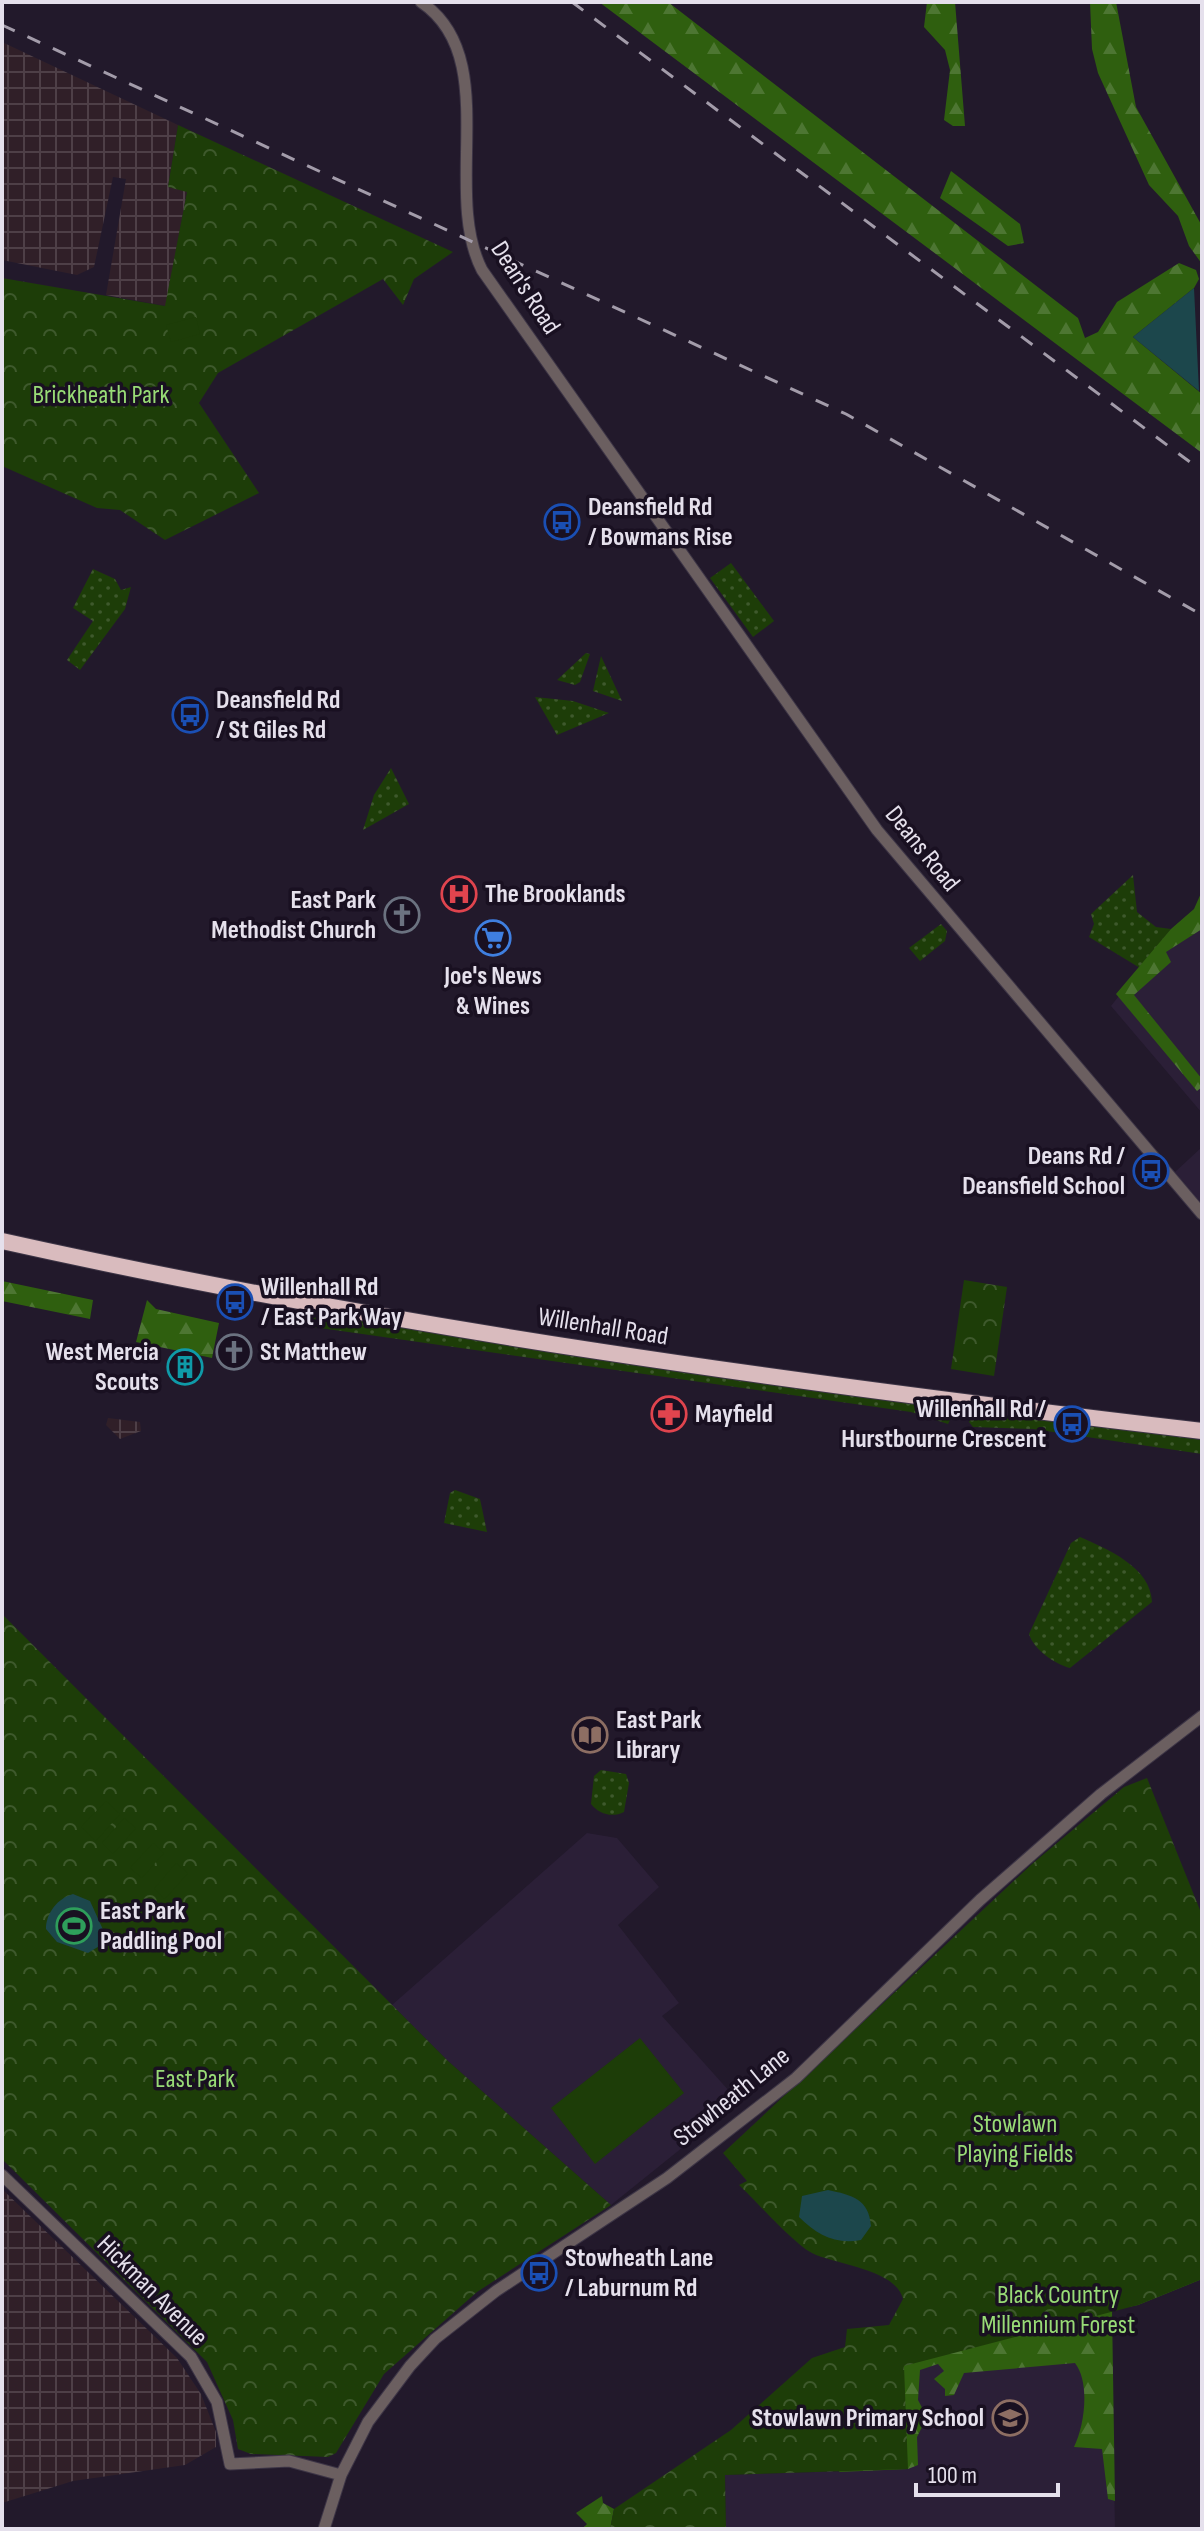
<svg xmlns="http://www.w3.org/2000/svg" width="1204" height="2531" font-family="'Sofia Sans Condensed',sans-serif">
<defs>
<pattern id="industrial-grid" width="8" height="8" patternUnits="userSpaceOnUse" patternTransform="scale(2)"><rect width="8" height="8" fill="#301f28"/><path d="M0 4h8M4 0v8" fill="none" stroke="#4e3f47"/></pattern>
<pattern id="grass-dots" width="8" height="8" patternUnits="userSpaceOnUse" patternTransform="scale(2)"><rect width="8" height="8" fill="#1d3d08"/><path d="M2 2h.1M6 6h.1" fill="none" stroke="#3e592c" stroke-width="1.8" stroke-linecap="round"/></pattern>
<pattern id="forest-firs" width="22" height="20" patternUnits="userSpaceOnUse" patternTransform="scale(2)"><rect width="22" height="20" fill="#2f5f0f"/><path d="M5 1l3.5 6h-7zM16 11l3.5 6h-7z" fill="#4d7632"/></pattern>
<pattern id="park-crowns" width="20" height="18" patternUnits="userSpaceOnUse" patternTransform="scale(2)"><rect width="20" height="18" fill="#1d3d08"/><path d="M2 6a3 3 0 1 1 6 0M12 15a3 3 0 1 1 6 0" fill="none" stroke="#3e592c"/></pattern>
</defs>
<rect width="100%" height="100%" fill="#22192b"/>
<!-- industrial -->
<path fill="url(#industrial-grid)" d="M2,42L178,125L168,187L187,191L166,306L106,295L126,179L113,177L94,267L77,275L2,260Z
M108,1418L140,1422L141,1431L120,1439L106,1425Z
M2,2189L177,2358L201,2394L216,2432V2447L185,2465L73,2481L2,2503Z"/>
<!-- built -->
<path fill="#2b1f37" d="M1202,903V1113L1111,1006L1171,929Z
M1202,1147V1204L1175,1172Z
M587,1833L617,1838L659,1887L618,1925L679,2003L662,2016L739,2102L611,2205L448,2061L392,2005Z
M1111,2310L1115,2529H726L725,2475L908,2469L904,2366Z"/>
<!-- grass -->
<path fill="url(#grass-dots)" d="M731,563L774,621L753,637L710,578Z
M93,569L115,579L121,590L131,587L125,609L80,670L67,660L93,621L73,608Z
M586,653L590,654L580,682L575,685L557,680Z
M601,656L622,701L593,691Z
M535,697L573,701L609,713L557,735Z
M391,768L409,804L363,830L374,795Z
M1133,875L1137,912L1156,927L1171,929L1140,968L1089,937L1094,924L1091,914Z
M941,924L947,931L945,941L920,961L909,948Z
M295,1310L725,1378L947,1405L955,1410L948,1424L911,1412L292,1324L289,1319Z
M981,1410L1202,1440V1454L1033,1429L973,1427L969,1422L972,1414Z
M455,1490L480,1499L487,1532L444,1523L450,1493Z
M1080,1537C1107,1549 1151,1567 1152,1602L1070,1668C1055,1664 1034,1650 1029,1634L1071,1543Z
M601,1770L626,1774L629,1783L624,1812C612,1818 599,1814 591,1804L594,1776Z"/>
<!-- forest -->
<path fill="url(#forest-firs)" d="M599,2H668L1078,318L1085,338L1098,332L1117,302L1179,263L1196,270L1199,279L1194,288L1133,337L1202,394V453Z
M927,2H955L965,126H953L944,120L950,70L945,50L924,27Z
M1090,2H1116L1136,107L1202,226V264L1189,246L1178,216L1149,185L1098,73L1092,49Z
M951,171L1020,224L1024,243L1008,246L940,198Z
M1202,891V929L1166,952L1171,962L1134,995L1202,1079V1087L1197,1091L1116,994L1171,929L1194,909Z
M2,1281L93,1300L90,1319L2,1301Z
M147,1300L156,1309L219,1323L212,1358L136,1342Z
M1202,2279L1138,2305L1112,2310L1115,2501L1108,2499L1102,2449L1074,2447C1085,2425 1090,2382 1075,2363L964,2373L954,2395L945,2396V2389L934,2379L944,2371L938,2364L920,2370L918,2400L927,2417L917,2437L918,2465L908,2469L839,2472L888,2349Z
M602,2496L603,2503L614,2509L610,2529H582L587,2524L576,2513Z"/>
<!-- park -->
<path fill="url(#park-crowns)" d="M178,125L453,252L414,279L403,305L383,279L218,373L199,403L259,493L165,540L120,510L97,508L2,466V278L165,306L187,192L168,187Z
M964,1280L1007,1287L994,1376L951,1369Z
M2,1614L448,2061L611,2205L477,2292L384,2374L336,2453L328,2457L251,2454L238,2449L233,2420L207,2362L2,2159Z
M1147,1778L1202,1915V2279L1138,2305L904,2366L908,2469L725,2475L726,2529H610L614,2509L731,2430L812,2358L845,2347L847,2329L889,2325L903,2299C896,2269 836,2265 812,2253C793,2243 757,2202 739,2185L747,2181L723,2153L1032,1864L1124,1787Z"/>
<!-- garden -->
<path fill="#1d3d08" d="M196,317L200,334L171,342L166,325Z
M106,1801L120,1814L96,1841L81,1827Z
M124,1818L136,1828L113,1854L102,1843Z
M153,1843L164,1853L142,1878L130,1868Z
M176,1863L188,1873L165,1899L154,1889Z
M640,2038L684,2093L595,2164L551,2108Z"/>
<!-- water -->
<path fill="#1c474c" d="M1194,288L1199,391L1133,337Z
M73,1894L90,1901L105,1934L101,1945L88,1953L57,1942L46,1929C46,1913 58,1898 73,1894Z
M828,2190C852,2195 869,2199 871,2226L861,2240C836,2245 817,2235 799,2217L802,2196Z"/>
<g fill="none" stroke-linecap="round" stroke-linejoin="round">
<defs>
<path id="minor" d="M421,2C503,57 441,190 482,270L877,830L1202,1214
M2,2175L191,2357L217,2402L230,2464L289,2461L341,2475
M324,2529L341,2475L368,2422L410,2366L435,2339L496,2291L667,2178L796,2078L980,1900L1101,1794L1202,1716"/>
<path id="highway" d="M2,1241C397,1329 800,1384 1202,1431"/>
</defs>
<!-- minor casing -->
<use href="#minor" stroke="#3d3546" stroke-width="13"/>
<!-- highway casing -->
<use href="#highway" stroke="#3d3546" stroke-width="18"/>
<!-- minor -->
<use href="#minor" stroke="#6b5f60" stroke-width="11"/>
<!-- highway -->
<use href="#highway" stroke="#d9bbbe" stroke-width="16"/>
<!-- rail -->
<path stroke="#a39caa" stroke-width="3" stroke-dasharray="14 14" stroke-linecap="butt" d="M572,2L1202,471
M2,25L846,414L1202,615"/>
</g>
<!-- icons -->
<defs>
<symbol id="bus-ring" viewBox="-11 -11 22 22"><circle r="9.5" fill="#191021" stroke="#1a4fb4" stroke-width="1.5"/><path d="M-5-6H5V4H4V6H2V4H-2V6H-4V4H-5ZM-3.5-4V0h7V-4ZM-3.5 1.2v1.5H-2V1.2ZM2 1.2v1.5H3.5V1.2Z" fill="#1a4fb4"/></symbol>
<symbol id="hospital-ring" viewBox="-11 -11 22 22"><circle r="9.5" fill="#191021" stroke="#e0444e" stroke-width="1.5"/><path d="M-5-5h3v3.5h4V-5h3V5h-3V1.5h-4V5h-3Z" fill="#e0444e"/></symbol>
<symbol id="church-ring" viewBox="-11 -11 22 22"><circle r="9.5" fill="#191021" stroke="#6b7280" stroke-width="1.5"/><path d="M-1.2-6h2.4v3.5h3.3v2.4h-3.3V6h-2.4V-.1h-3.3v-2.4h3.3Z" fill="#6b7280"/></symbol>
<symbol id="supermarket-ring" viewBox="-11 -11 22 22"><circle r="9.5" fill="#191021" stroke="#3f7fe0" stroke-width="1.5"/><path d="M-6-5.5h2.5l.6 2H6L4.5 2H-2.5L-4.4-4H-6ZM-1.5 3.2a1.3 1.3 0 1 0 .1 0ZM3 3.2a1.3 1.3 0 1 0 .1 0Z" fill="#3f7fe0"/></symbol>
<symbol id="building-ring" viewBox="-11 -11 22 22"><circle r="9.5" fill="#191021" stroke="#0f9aa8" stroke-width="1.5"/><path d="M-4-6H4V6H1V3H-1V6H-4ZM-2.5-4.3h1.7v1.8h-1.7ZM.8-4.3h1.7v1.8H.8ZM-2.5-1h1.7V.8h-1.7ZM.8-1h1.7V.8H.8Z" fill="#0f9aa8"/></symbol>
<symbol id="pharmacy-ring" viewBox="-11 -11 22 22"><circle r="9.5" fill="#191021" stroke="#e0444e" stroke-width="1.5"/><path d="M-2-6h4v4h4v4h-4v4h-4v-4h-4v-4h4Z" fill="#e0444e"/></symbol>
<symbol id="library-ring" viewBox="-11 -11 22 22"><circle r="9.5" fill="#191021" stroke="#8d6e63" stroke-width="1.5"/><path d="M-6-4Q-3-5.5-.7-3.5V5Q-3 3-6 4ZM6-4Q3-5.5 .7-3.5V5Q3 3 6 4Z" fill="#8d6e63"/></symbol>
<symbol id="stadium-ring" viewBox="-11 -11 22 22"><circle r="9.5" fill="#191021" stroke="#2e9e5b" stroke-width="1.5"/><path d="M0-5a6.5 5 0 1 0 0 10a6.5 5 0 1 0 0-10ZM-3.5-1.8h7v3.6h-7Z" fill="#2e9e5b"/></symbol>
<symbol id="school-ring" viewBox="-11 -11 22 22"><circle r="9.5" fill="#191021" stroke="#8d6e63" stroke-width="1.5"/><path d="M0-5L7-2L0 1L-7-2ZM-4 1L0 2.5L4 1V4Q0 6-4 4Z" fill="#8d6e63"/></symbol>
</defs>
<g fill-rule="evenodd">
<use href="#bus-ring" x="542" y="502" width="40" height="40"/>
<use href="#bus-ring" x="170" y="695" width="40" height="40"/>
<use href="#hospital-ring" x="439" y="874" width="40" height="40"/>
<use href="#church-ring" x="382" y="895" width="40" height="40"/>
<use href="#supermarket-ring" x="473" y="918" width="40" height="40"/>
<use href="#bus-ring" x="1131" y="1151" width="40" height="40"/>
<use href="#bus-ring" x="215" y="1282" width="40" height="40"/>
<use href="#church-ring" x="214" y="1332" width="40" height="40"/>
<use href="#building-ring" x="165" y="1347" width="40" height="40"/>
<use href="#pharmacy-ring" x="649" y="1394" width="40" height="40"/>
<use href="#bus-ring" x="1052" y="1404" width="40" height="40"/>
<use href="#library-ring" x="570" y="1715" width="40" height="40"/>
<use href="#stadium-ring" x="54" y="1906" width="40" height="40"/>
<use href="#bus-ring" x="519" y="2253" width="40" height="40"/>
<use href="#school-ring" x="990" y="2398" width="40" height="40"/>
</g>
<g text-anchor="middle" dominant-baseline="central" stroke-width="7" stroke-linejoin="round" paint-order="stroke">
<!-- street labels -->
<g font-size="26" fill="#e5e0ec" stroke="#191021">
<text transform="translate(525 288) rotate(57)">Dean's Road</text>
<text transform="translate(922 849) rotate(51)">Deans Road</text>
<text transform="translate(603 1327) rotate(9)">Willenhall Road</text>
<text transform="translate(732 2097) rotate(-39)">Stowheath Lane</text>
<text transform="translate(152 2291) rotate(45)">Hickman Avenue</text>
</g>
<!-- park labels -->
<g font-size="26" fill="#98db76" stroke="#191021">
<text x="101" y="395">Brickheath Park</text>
<text x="195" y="2079">East Park</text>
<text x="1015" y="2124">Stowlawn<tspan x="1015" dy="30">Playing Fields</tspan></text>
<text x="1058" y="2295">Black Country<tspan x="1058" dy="30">Millennium Forest</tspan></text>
</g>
<!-- poi labels -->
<g font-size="26" font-weight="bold" fill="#e5e0ec" stroke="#191021" text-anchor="start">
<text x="588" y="507">Deansfield Rd<tspan x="588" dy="30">/ Bowmans Rise</tspan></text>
<text x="216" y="700">Deansfield Rd<tspan x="216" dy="30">/ St Giles Rd</tspan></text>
<text x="485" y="894">The Brooklands</text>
<text x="376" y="900" text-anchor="end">East Park<tspan x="376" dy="30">Methodist Church</tspan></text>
<text x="493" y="976" text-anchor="middle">Joe's News<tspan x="493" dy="30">&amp; Wines</tspan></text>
<text x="1125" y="1156" text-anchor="end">Deans Rd /<tspan x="1125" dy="30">Deansfield School</tspan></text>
<text x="261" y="1287">Willenhall Rd<tspan x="261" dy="30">/ East Park Way</tspan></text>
<text x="159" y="1352" text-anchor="end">West Mercia<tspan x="159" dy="30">Scouts</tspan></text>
<text x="260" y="1352">St Matthew</text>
<text x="1046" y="1409" text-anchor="end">Willenhall Rd /<tspan x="1046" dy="30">Hurstbourne Crescent</tspan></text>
<text x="695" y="1414">Mayfield</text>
<text x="616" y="1720">East Park<tspan x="616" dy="30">Library</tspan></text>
<text x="100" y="1911">East Park<tspan x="100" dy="30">Paddling Pool</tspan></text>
<text x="565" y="2258">Stowheath Lane<tspan x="565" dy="30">/ Laburnum Rd</tspan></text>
<text x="984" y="2418" text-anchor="end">Stowlawn Primary School</text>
</g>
</g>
<!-- border -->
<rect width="1204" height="2531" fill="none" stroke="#e5e0ec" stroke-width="8"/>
<!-- scale -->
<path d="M916 2483v12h142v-12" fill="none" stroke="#e5e0ec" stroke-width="4"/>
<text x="928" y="2483" font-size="24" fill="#e5e0ec" stroke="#191021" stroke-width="6" paint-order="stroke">100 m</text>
</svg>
